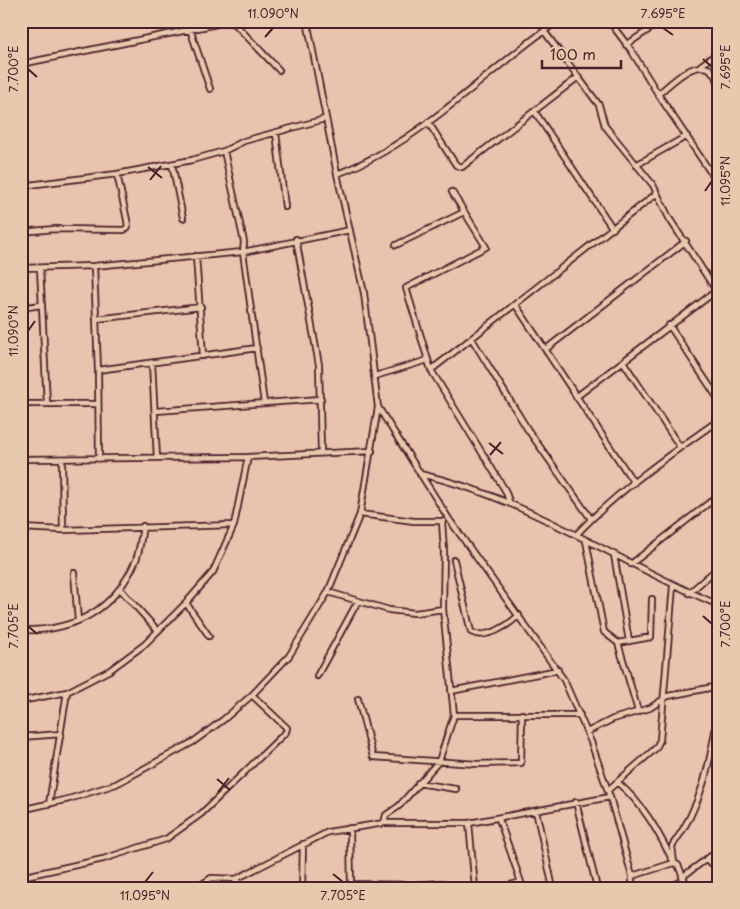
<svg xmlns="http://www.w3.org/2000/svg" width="740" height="909" font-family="'Playpen Sans',sans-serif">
<rect width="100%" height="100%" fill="#eac3ae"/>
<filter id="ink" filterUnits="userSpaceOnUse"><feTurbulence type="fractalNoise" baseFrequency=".02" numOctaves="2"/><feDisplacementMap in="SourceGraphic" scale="10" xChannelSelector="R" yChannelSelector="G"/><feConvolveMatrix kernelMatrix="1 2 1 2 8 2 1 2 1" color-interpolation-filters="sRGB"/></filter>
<g filter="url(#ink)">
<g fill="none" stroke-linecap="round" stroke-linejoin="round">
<defs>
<path id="street" d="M191,21L190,29L210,89
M609,21L631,50L658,94C671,84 692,60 710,69L719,82
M544,31L599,105L605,126L653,185L669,218L719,295
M626,45L662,21
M21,64L227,22L235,24L279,70
M700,66L719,52
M658,94L719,185
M535,112L613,229
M428,122L456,165L462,167L577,78
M276,133L285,207
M224,151L244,242L243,252L264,403
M172,164L183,218
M636,165L687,136
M337,174C421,143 485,71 558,21
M21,186L117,174L192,160L224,151L244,141L325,119
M21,232L55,229L124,230L128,227L127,220L117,174
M296,239L319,365L321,452
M396,245L464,212
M196,256L203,356
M94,266L98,370L99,459
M21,268L94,266L243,252L350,230
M40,268L47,404
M515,304L634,483
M21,308L41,305
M96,319L201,307
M669,325L719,400
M472,339L528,430L591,519
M546,349L686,241
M428,360L406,288L486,247L452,192
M152,363L157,458
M624,363L680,447
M98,370L257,348
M375,376L428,360L431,370
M576,397L716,291
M21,404H98
M378,407L449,519L564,680L591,742L610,797L632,876V888
M156,411L321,399
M21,459L248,457L372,451
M62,459L63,530
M420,474C528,498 618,563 719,605
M509,501L505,490L431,370L656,194
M360,514L414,521H443
M21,528L63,530L234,525
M576,535C617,491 669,455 719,420
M586,541L604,632L618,643L638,711
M614,555L629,641
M454,560L471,632C486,640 508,626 519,615
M631,564L719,495
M74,573L78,621
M120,589L158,631
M328,592L389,610L415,613L443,609
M689,593L719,567
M186,603L209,636
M21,630C74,632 115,610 136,560C140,550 141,537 143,526
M618,643L651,637L652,599
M719,666V687
M317,676L358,601
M451,691L558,670
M358,699L373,757L477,764L521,763L522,714
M21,701L67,692L110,670L144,645L186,603L213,572L234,525L248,457
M454,715H580
M587,732L613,719L650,708L668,696L719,686
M21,737L61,734
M617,782C645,806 657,830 674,863L678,865L688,888
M418,783L456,789
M608,790L656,748L660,740L673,586
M576,802L597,888
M49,804L67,692
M21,810L69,799L116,784L193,742L223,720L252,695L289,656L328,592L360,514L378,407L364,293L337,174L307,21
M536,811L553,888
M499,819L523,888
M384,823L386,815L399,806L439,761L454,715L443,609L444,551L442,522
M469,823L475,888
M350,828L351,888
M706,859L719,869
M632,876L674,863L672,846C704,803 710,761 719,709
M21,877L103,859L166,839L201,814L286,732L287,728L252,695
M682,877L719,850
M236,879L243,888
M351,884L413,885V888
M413,885L442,883
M196,888L211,878L236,879L328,832L384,823H469L610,797
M302,888L303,844
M500,888L521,882
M667,888L684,880"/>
</defs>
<!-- street casing -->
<use href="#street" stroke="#4a1f2b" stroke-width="8"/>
<!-- street -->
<use href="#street" stroke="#e7c9ad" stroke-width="4.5"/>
</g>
</g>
<!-- ticks -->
<path fill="none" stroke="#4a1f2b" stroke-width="2" d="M663,28L673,35M265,37L273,28M703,59L712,67M28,69L37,77M148,167L162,178M150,180L161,166M705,191L712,181M28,331L35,321M489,443L503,454M490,455L501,442M703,616L712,624M28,626L37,634M217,779L230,790M218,792L229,778M333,874L343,882M145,882L153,872"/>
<!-- margin -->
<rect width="740" height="909" fill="none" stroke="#e7c9ad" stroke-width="55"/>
<!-- scale -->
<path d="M542 60v8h79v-8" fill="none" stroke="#4a1f2b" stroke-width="2.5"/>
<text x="550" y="60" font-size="15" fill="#4a1f2b" stroke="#e7c9ad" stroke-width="4" paint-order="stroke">100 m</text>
<rect x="28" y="28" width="684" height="854" fill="none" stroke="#4a1f2b" stroke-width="2"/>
<g font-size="12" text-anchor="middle" fill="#4a1f2b">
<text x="273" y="18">11.090°N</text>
<text x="663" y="18">7.695°E</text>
<text transform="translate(726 67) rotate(-90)" y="4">7.695°E</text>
<text transform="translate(14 69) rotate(-90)" y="4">7.700°E</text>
<text transform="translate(726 181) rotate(-90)" y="4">11.095°N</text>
<text transform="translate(14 331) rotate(-90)" y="4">11.090°N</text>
<text transform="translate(726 624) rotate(-90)" y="4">7.700°E</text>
<text transform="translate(14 626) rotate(-90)" y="4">7.705°E</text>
<text x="145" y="900">11.095°N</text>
<text x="343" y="900">7.705°E</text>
</g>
</svg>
